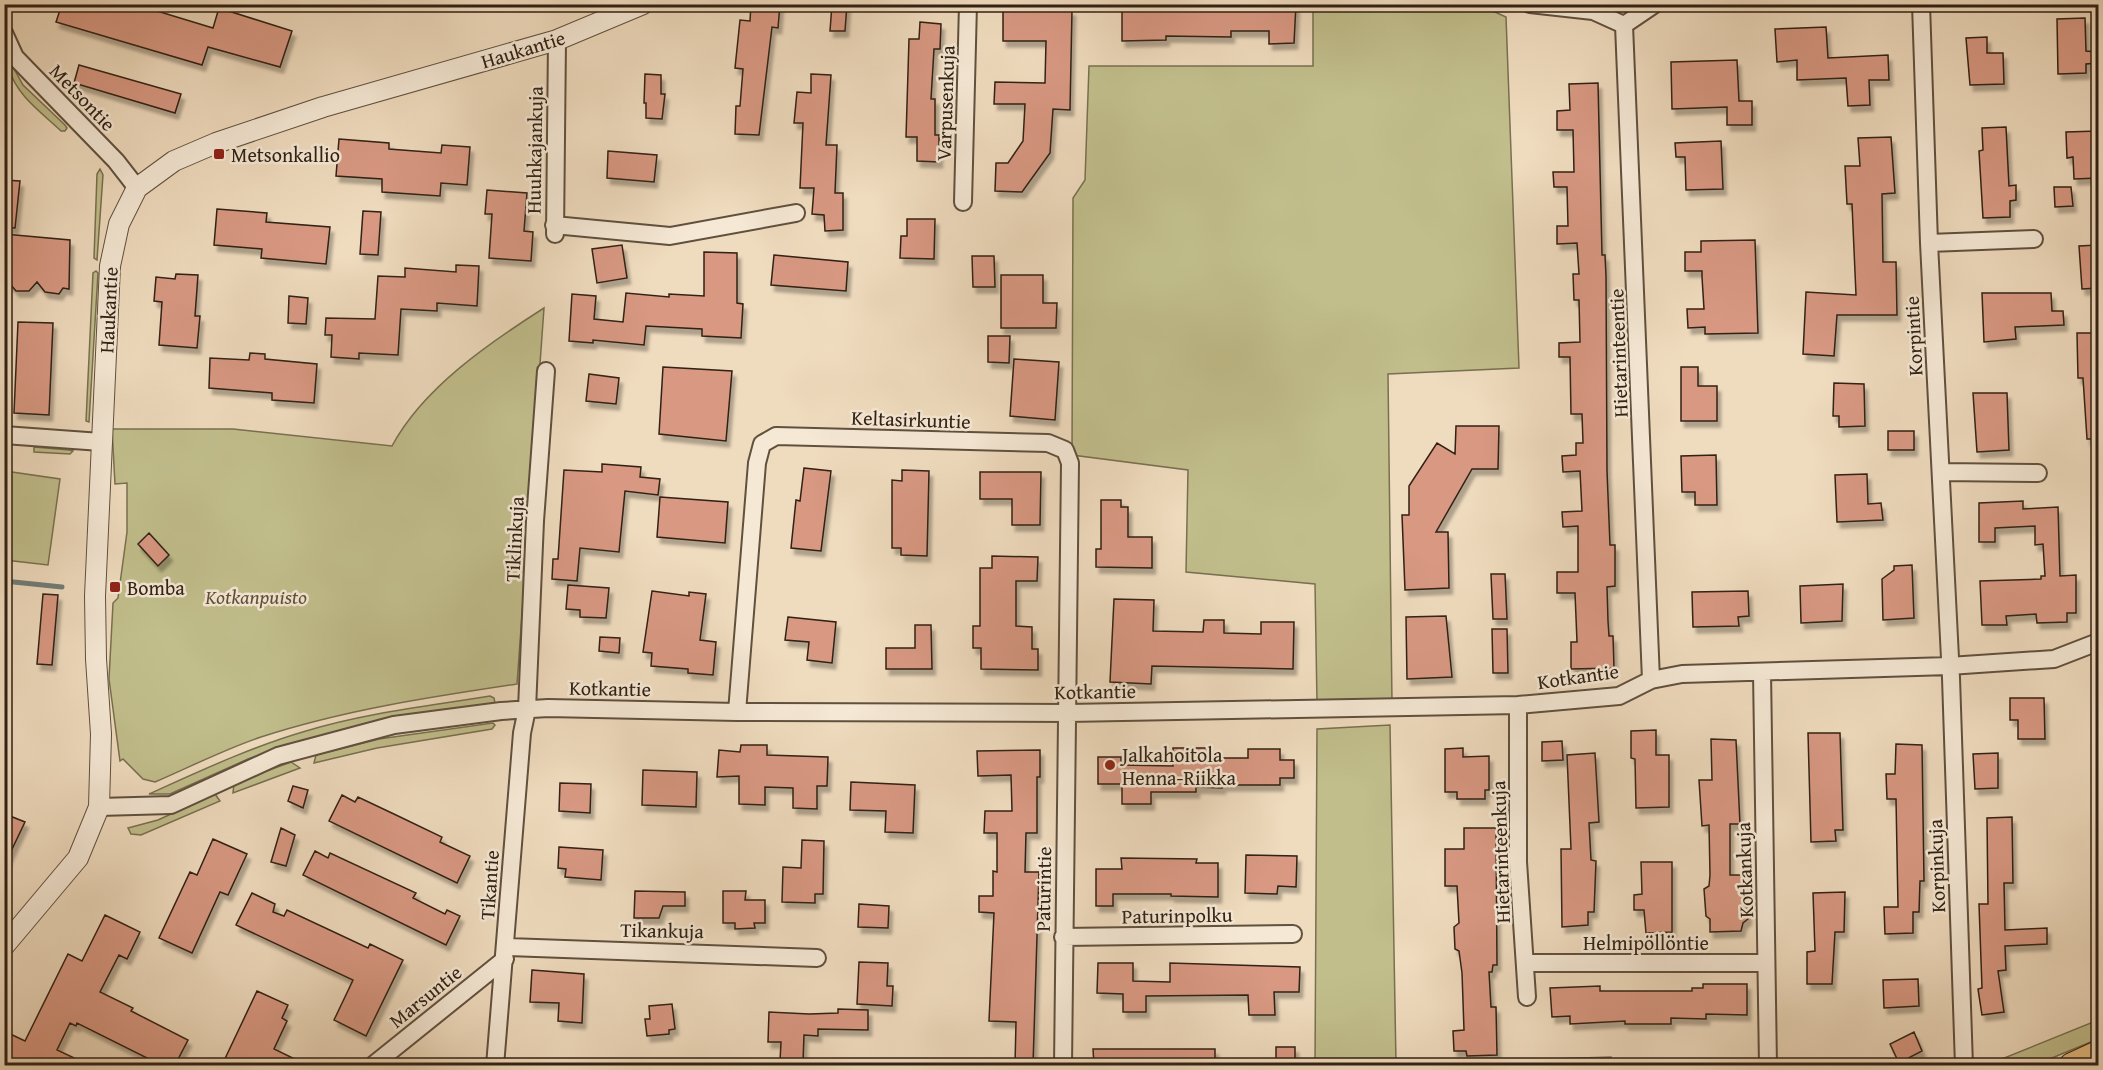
<svg xmlns="http://www.w3.org/2000/svg" width="2103" height="1070" font-family="'Gentium Book Plus',serif">
<defs>
<filter id="shadow"><feDropShadow dx="3.5" dy="6" stdDeviation="1.5" flood-color="#0004"/></filter>
</defs>
<rect width="100%" height="100%" fill="#efdbbe"/>
<filter id="stains"><feTurbulence type="fractalNoise" baseFrequency=".00333" numOctaves="4"/><feColorMatrix values="0 0 0 0 .2 0 0 0 0 .09 0 0 0 0 .02 0 0 0 .5 -.17"/></filter>
<radialGradient id="worn" r=".72"><stop offset=".6" stop-color="#630" stop-opacity="0"/><stop offset="1" stop-color="#630" stop-opacity=".3"/></radialGradient>
<!-- green -->
<path fill="#c1be8c" stroke="#787050" stroke-width="1.5" d="M1313,5H1480L1506,17L1519,368L1388,374L1392,703L1317,702L1315,584L1186,572L1188,470L1072,455L1073,198L1085,180L1089,66H1313Z
M13,67L23,85L65,125L67,128L65,131H61C41,112 17,96 9,69Z
M100,169L103,175L97,260L94,258L97,174Z
M96,271L98,273L89,422L86,421L93,273Z
M544,308L517,684C430,697 344,710 261,737C225,749 190,767 155,782L143,779L123,759L120,761L109,679L113,603L118,598L127,532V483L115,484L112,429H233L392,446C423,388 489,343 544,308Z
M34,447L69,450L73,451L70,454L34,452Z
M5,471L60,479L48,565L5,560Z
M490,696L494,698L495,703L401,718L307,739L248,759L170,794H149C200,771 251,747 306,731C365,713 429,706 490,696Z
M493,723L495,725L492,729L377,748L314,763L316,755L379,739Z
M1390,725L1396,1064L1611,1057V1065H1315L1317,729Z
M291,762L300,768L233,793L234,783Z
M215,794L220,801L141,835L131,834L128,828L158,820Z
M2098,1020V1039L2035,1065H1987Z"/>
<g fill="none" stroke-linecap="round" stroke-linejoin="round">
<!-- stream -->
<path stroke="#717c77" stroke-width="5" d="M4,581L62,587"/>
</g>
<!-- building -->
<path fill="#d89882" stroke="#302114" stroke-width="1.5" filter="url(#shadow)" d="M62,4H134L213,28L219,8L292,31L280,67L208,47L202,65L56,22Z
M751,4H780L778,28L772,27L759,135L735,134L736,106H740L743,69L735,68L740,20L750,21Z
M832,4H847L845,31H830Z
M1003,4H1035V10H1072L1070,110L1053,109L1050,153L1022,192L995,191L996,163H1008L1023,141L1025,104H994L995,82L1045,83L1046,41H1003Z
M1254,4H1296L1294,43L1269,44V31H1231V37L1166,36V40L1122,41V9H1192V5Z
M2085,18L2086,51L2098,52V63L2086,64V73L2058,74L2057,19Z
M920,22L941,24L940,49H934L931,99H935V135H939V162L917,161V137H906L909,39H919Z
M1826,27L1828,58L1888,55L1889,80H1869L1870,105L1848,106L1846,78L1797,80V60L1777,62L1775,29Z
M1987,37V53H2003L2004,84L1970,85L1966,38Z
M1737,60L1739,101H1752V125H1727V107L1672,109L1671,62Z
M79,65L181,94L175,113L74,83Z
M645,74L661,75V94H665L662,119L646,118V103H644Z
M811,74L831,75L826,145H837L835,193H843V230L825,231L824,215L812,214L814,188H800L803,123H794L797,92L811,93Z
M1598,83L1602,255H1605L1606,276L1607,471L1610,545H1615V586L1607,587L1608,621L1609,636H1613L1614,668L1571,669V642H1577L1575,593H1557V572H1578V526L1563,527L1562,512L1582,511L1580,471L1563,472L1562,456L1576,455V443H1583L1582,414H1571L1570,357H1559V343L1580,342L1579,300H1574L1573,274H1579L1577,243L1557,244V226H1568L1567,187H1554L1553,172H1574L1573,130H1557V111L1570,110L1569,84Z
M2006,127L2009,186L2016,185V200L2010,201V217L1983,218L1979,151L1983,150L1982,128Z
M2098,131V178L2074,179L2073,157L2067,158L2066,132Z
M1891,137L1895,193L1882,194L1883,262H1896L1897,315H1837L1834,356L1803,354L1806,292L1856,295L1852,204H1847L1845,166H1860L1858,138Z
M339,139L389,143V149L441,153L442,145L470,147L467,185L441,183L440,196L382,192V179L336,176Z
M1721,141L1723,189L1686,190L1685,157H1676L1675,143Z
M608,151L657,155L654,182L607,178Z
M4,180L20,181L15,228L4,227Z
M2054,187H2071L2073,206L2055,207Z
M487,190L527,193L524,231L533,232L531,261L489,258L492,214H485Z
M217,209L267,213L266,222L330,227L326,264L261,258L262,249L214,245Z
M363,211L381,212L378,255L360,254Z
M907,219H935L934,259L900,258L901,236H907Z
M4,234L70,240L69,289L63,288L59,294L45,292L37,282L29,291H16L11,285H4Z
M1755,240L1758,333L1705,334V327L1688,328L1687,309H1704L1702,277V271H1685V252H1701V241Z
M622,245L627,278L597,283L592,249Z
M2098,245V288L2082,289L2079,246Z
M704,252L737,253V303L743,304L741,338L702,336V329L646,326L644,345L593,340V343L569,341L572,294L596,296L594,319L623,322L626,293L669,297V294L704,296Z
M774,255L848,262L846,291L771,285Z
M972,256H994L995,287H973Z
M456,265L479,266L477,306L437,303V311L401,309L398,355L359,353V359L331,357L332,335H325L326,318L375,319L378,276L405,277V268L456,272Z
M176,274L198,275L195,316H200L197,348L159,345L162,302L154,301L156,277L175,279Z
M1001,275H1043V303H1057L1056,328H1001Z
M1982,293H2051L2052,311H2063L2064,325L2015,327L2016,339L1984,342Z
M289,296L308,298L306,324L288,323Z
M18,322L53,323L49,415L14,413Z
M2077,333H2098V439H2087L2083,378H2078Z
M988,336H1010L1009,363L988,362Z
M250,353L265,354V359L317,364L314,403L272,400V393L209,388L210,358L249,360Z
M1014,359L1059,362L1055,420L1010,416Z
M663,367L732,371L726,441L659,434Z
M1681,367H1698V386H1717V421H1681Z
M589,374L619,378L616,404L586,401Z
M1834,383L1864,384L1865,426L1839,427V416H1833Z
M1973,393H2007L2009,450L1977,452Z
M1456,426H1499L1498,469H1472L1436,532H1448L1449,588L1405,590L1402,515H1409V486L1437,443L1455,454Z
M1888,431H1914V450H1888Z
M1716,455L1717,505H1695V492H1682L1681,456Z
M602,464L641,467L640,477L660,479L658,495L625,491L619,552L580,548L577,581L552,579L553,559H558L564,470L602,472Z
M804,468L831,471L821,551L791,548L796,500L800,501Z
M902,470L929,471L927,556L901,555V548H892V480L902,481Z
M980,472H1041L1040,525H1012V499H980Z
M1867,474L1868,504L1881,503L1883,520L1837,522L1835,475Z
M660,497L728,502L725,543L657,537Z
M1101,500H1121V507H1128V537H1152V568L1096,567V549H1101Z
M2023,501V509L2058,507L2060,576L2076,575V613H2067V622L2037,623L2036,614L2006,616L2007,625H1982L1980,581L2041,579V576H2045L2043,544L2035,545V526L1995,528V542H1979V503Z
M149,533L169,555L158,566L138,544Z
M992,556L1038,557L1037,581H1016V626L1032,627V649H1038V670L981,669V648H973V626H980V568H992Z
M1912,565L1914,618L1883,620L1882,579L1894,570V566Z
M1491,574H1505L1507,619H1493Z
M1843,584L1842,621L1801,623L1800,586Z
M568,585L609,588L606,618L580,617V610L566,609Z
M652,591L689,596V592L706,594L700,640L716,642L713,675L688,673V669L651,666L652,653L643,652Z
M1748,591L1749,616L1738,617L1739,626L1693,627L1692,592Z
M43,594L58,595L52,665L37,664Z
M1114,599L1154,600L1153,631L1203,632L1204,620H1224V633L1261,634V622H1294L1293,669L1152,666L1151,684L1110,682Z
M1446,616L1452,677L1407,679L1406,617Z
M788,617L836,622L832,663L807,660L809,642L785,640Z
M915,625H931L932,669H886V648H915Z
M1492,629H1507L1508,673H1493Z
M600,637L620,638L619,653L599,651Z
M2010,698H2044L2045,739H2018V720H2010Z
M1656,730V755H1669V807L1636,808L1635,759L1631,758V731Z
M1808,733H1840L1843,830H1835L1836,841L1811,842Z
M1711,739L1736,740L1740,824H1730V875H1742V883L1746,885L1748,919L1743,923L1741,931L1710,932V919L1706,916L1704,889L1709,886L1710,875L1709,825L1702,826L1699,780H1712Z
M1562,741L1563,760L1542,761V742Z
M1896,744L1922,745L1924,881H1920L1919,912H1913V933L1885,934L1884,907H1898L1896,799H1887L1886,774H1895Z
M741,745H767V755L828,757L827,786H817V809L793,808V788L765,787V805L739,804V776L717,777L719,750L740,752Z
M1173,748H1208V758H1248V749H1280V760H1294V778H1280V785H1222V788L1196,787V792H1151V804H1122V784H1098V757H1121V765L1173,766Z
M1463,748V757L1489,756V790H1485V799H1457V792H1445V749Z
M1040,750V777H1037V833H1026L1025,872H1039L1033,1065H1015L1016,1022L989,1021L994,913L979,912V896H993V871L997,872V833H984L985,811H1012L1011,775L978,776L977,751Z
M1595,753L1599,822L1589,823L1591,860L1596,861L1594,912H1588V925L1562,927L1561,849H1571L1567,755Z
M1998,753V788L1975,789L1973,754Z
M643,770L697,772L696,807L642,805Z
M851,782L915,785L913,833L885,832L886,811L850,810Z
M560,783L591,784L590,813L559,811Z
M293,786L308,790L303,808L288,801Z
M342,795L355,802L358,797L396,815L442,837L440,842L470,856L457,883L329,821Z
M10,816L25,822L4,866V828Z
M2012,817L2013,883H2004L2005,930L2047,928V944L2005,946L2006,970L1998,971L2004,1012L1982,1015L1978,989L1982,988L1979,904H1988L1987,818Z
M281,828L295,835L286,866L271,862Z
M1464,828H1496L1497,965H1493L1492,972H1489L1491,1007H1496L1497,1055L1467,1056L1466,1051H1454L1453,1031L1464,1030L1462,973L1459,951L1455,949L1454,927L1459,923L1457,886H1445V849H1464Z
M213,839L247,854L228,895L220,892L192,953L159,938L190,872L197,875Z
M802,840L824,841L823,894H815V903L782,902L783,867L801,868Z
M559,847L603,850L601,880L565,877L566,869L558,868Z
M315,851L328,858L330,853L416,893L413,898L445,914L447,910L460,916L446,945L303,875Z
M1246,855L1297,856L1296,887L1278,886L1277,894L1245,893Z
M1121,858L1197,859L1196,863H1218V897L1171,896V894H1113V906H1096V869H1122Z
M1641,862H1672V932L1646,933L1644,910H1634V895L1642,894Z
M635,891L685,892V906H663L659,918H634Z
M723,891H746L745,900H765V923H754L755,928L735,929V923H723Z
M1845,892L1844,932H1835L1832,984H1807V952L1815,951L1813,893Z
M252,893L275,904L273,912L284,916L287,910L368,948L370,944L403,960L366,1036L334,1020L353,980L236,925Z
M859,904L889,906L888,928L858,927Z
M105,915L140,932L127,959L119,955L100,992L133,1008L131,1011L188,1040L175,1065H161L77,1023L76,1026L70,1023L57,1050L89,1065H4V1031L25,1041L68,954L82,961Z
M859,962L888,963L887,986H893L892,1006L857,1004Z
M1098,963H1133V981L1170,982V963L1300,967L1299,992H1274L1275,1015H1249L1248,995L1146,996V1012H1123V994L1097,993Z
M532,970L584,974L582,1023L558,1021L559,1003L530,1002Z
M1918,979L1919,1006L1884,1008L1883,980Z
M1703,984H1747V1015L1706,1014V1019L1671,1018V1024H1625V1021L1570,1024V1016L1552,1017L1550,988L1600,986V991H1692V988H1703Z
M257,991L288,1005L282,1018L287,1021L274,1049L307,1065H222Z
M672,1004L675,1029L669,1030V1034L647,1036L645,1019H650L649,1006Z
M838,1009L868,1010V1030L818,1029V1036L804,1035L803,1062L780,1061L781,1042H768L769,1012L809,1014L838,1013Z
M1914,1032L1922,1051L1899,1063L1890,1044Z
M1276,1047H1295V1065H1276Z
M1093,1049H1215V1065H1094Z"/>
<g fill="none" stroke-linecap="round" stroke-linejoin="round">
<defs>
<path id="minor" d="M1530,4L1593,11L1624,25L1655,4
M1921,4L1929,243L1951,678L1964,1066
M1624,25L1651,680
M4,33L15,57L116,161L137,188
M963,202L968,4
M554,225L670,236L796,213
M555,234L557,40
M1929,243L2034,239
M4,435L101,442
M1941,472L2038,473
M1762,672L1768,1066
M1518,705V862L1527,997
M737,712L757,463L762,444L776,436L1048,443L1065,450L1070,463L1063,1066
M99,807L171,805L278,756L394,725L501,711L548,708L737,712L1068,713L1518,705L1619,696L1651,680L1682,674L1949,666L2054,659L2098,642
M1063,937L1293,934
M506,947L817,958
M1526,963H1765
M372,1066L505,959
M495,1066L522,733L527,709L535,521L546,371"/>
<path id="tertiary" d="M4,946L78,858L99,807L101,734L96,659L95,596L110,266L119,224L137,188L174,161L216,143L323,107L557,40L643,4"/>
<path id="primary" d="M2072,1066L2098,1054"/>
</defs>
<!-- minor casing -->
<use href="#minor" stroke="#60503e" stroke-width="20"/>
<!-- tertiary casing -->
<use href="#tertiary" stroke="#60503e" stroke-width="22"/>
<!-- primary casing -->
<use href="#primary" stroke="#302114" stroke-width="28"/>
<!-- minor -->
<use href="#minor" stroke="#f5e8d5" stroke-width="16"/>
<!-- tertiary -->
<use href="#tertiary" stroke="#f5e8d5" stroke-width="20"/>
<!-- primary -->
<use href="#primary" stroke="#e8be7f" stroke-width="26"/>
</g>
<!-- markers -->
<g fill="#8f2418" stroke="#f5e8d5" stroke-width="2">
<rect x="213" y="148" width="12" height="12" rx="3"/>
<rect x="109" y="581" width="12" height="12" rx="3"/>
<circle cx="1110" cy="765" r="6"/>
</g>
<g text-anchor="middle" dominant-baseline="central" stroke-width="5" stroke-linejoin="round" paint-order="stroke">
<!-- street labels -->
<g font-size="20" fill="#302114" stroke="#f5e8d5">
<text transform="translate(523 49) rotate(-17)">Haukantie</text>
<text transform="translate(83 97) rotate(46)">Metsontie</text>
<text transform="translate(945 103) rotate(-88)">Varpusenkuja</text>
<text transform="translate(534 150) rotate(-89)">Huuhkajankuja</text>
<text transform="translate(108 310) rotate(-87)">Haukantie</text>
<text transform="translate(1913 336) rotate(-93)">Korpintie</text>
<text transform="translate(1618 353) rotate(-92)">Hietarinteentie</text>
<text transform="translate(911 419) rotate(2)">Keltasirkuntie</text>
<text transform="translate(514 539) rotate(-87)">Tiklinkuja</text>
<text transform="translate(1578 676) rotate(-8)">Kotkantie</text>
<text transform="translate(610 688) rotate(1)">Kotkantie</text>
<text transform="translate(1095 691) rotate(-1)">Kotkantie</text>
<text transform="translate(1500 852) rotate(-92)">Hietarinteenkuja</text>
<text transform="translate(1936 866) rotate(-92)">Korpinkuja</text>
<text transform="translate(1744 870) rotate(-92)">Kotkankuja</text>
<text transform="translate(489 885) rotate(-86)">Tikantie</text>
<text transform="translate(1043 889) rotate(-89)">Paturintie</text>
<text transform="translate(1177 915) rotate(-1)">Paturinpolku</text>
<text transform="translate(662 930) rotate(1)">Tikankuja</text>
<text x="1646" y="942">Helmipöllöntie</text>
<text transform="translate(425 996) rotate(-39)">Marsuntie</text>
</g>
<!-- poi labels -->
<g font-size="20" fill="#302114" stroke="#f5e8d5" text-anchor="start">
<text x="231" y="154">Metsonkallio</text>
<text x="127" y="587">Bomba</text>
<text x="1122" y="754">Jalkahoitola<tspan x="1122" dy="23">Henna-Riikka</tspan></text>
</g>
<!-- park labels -->
<g font-size="20" font-style="italic" fill="#5c5038" stroke="#f5e8d5">
<text x="256" y="596">Kotkanpuisto</text>
</g>
</g>
<!-- margin -->
<rect width="2103" height="1070" fill="none" stroke="#efdbbe" stroke-width="24"/>
<rect x="6" y="6" width="2091" height="1058" fill="none" stroke="#302114" stroke-width="3"/>
<rect x="12" y="12" width="2079" height="1046" fill="none" stroke="#302114" stroke-width="1.5"/>
<rect width="100%" height="100%" filter="url(#stains)"/>
<rect width="100%" height="100%" fill="url(#worn)"/>
</svg>
